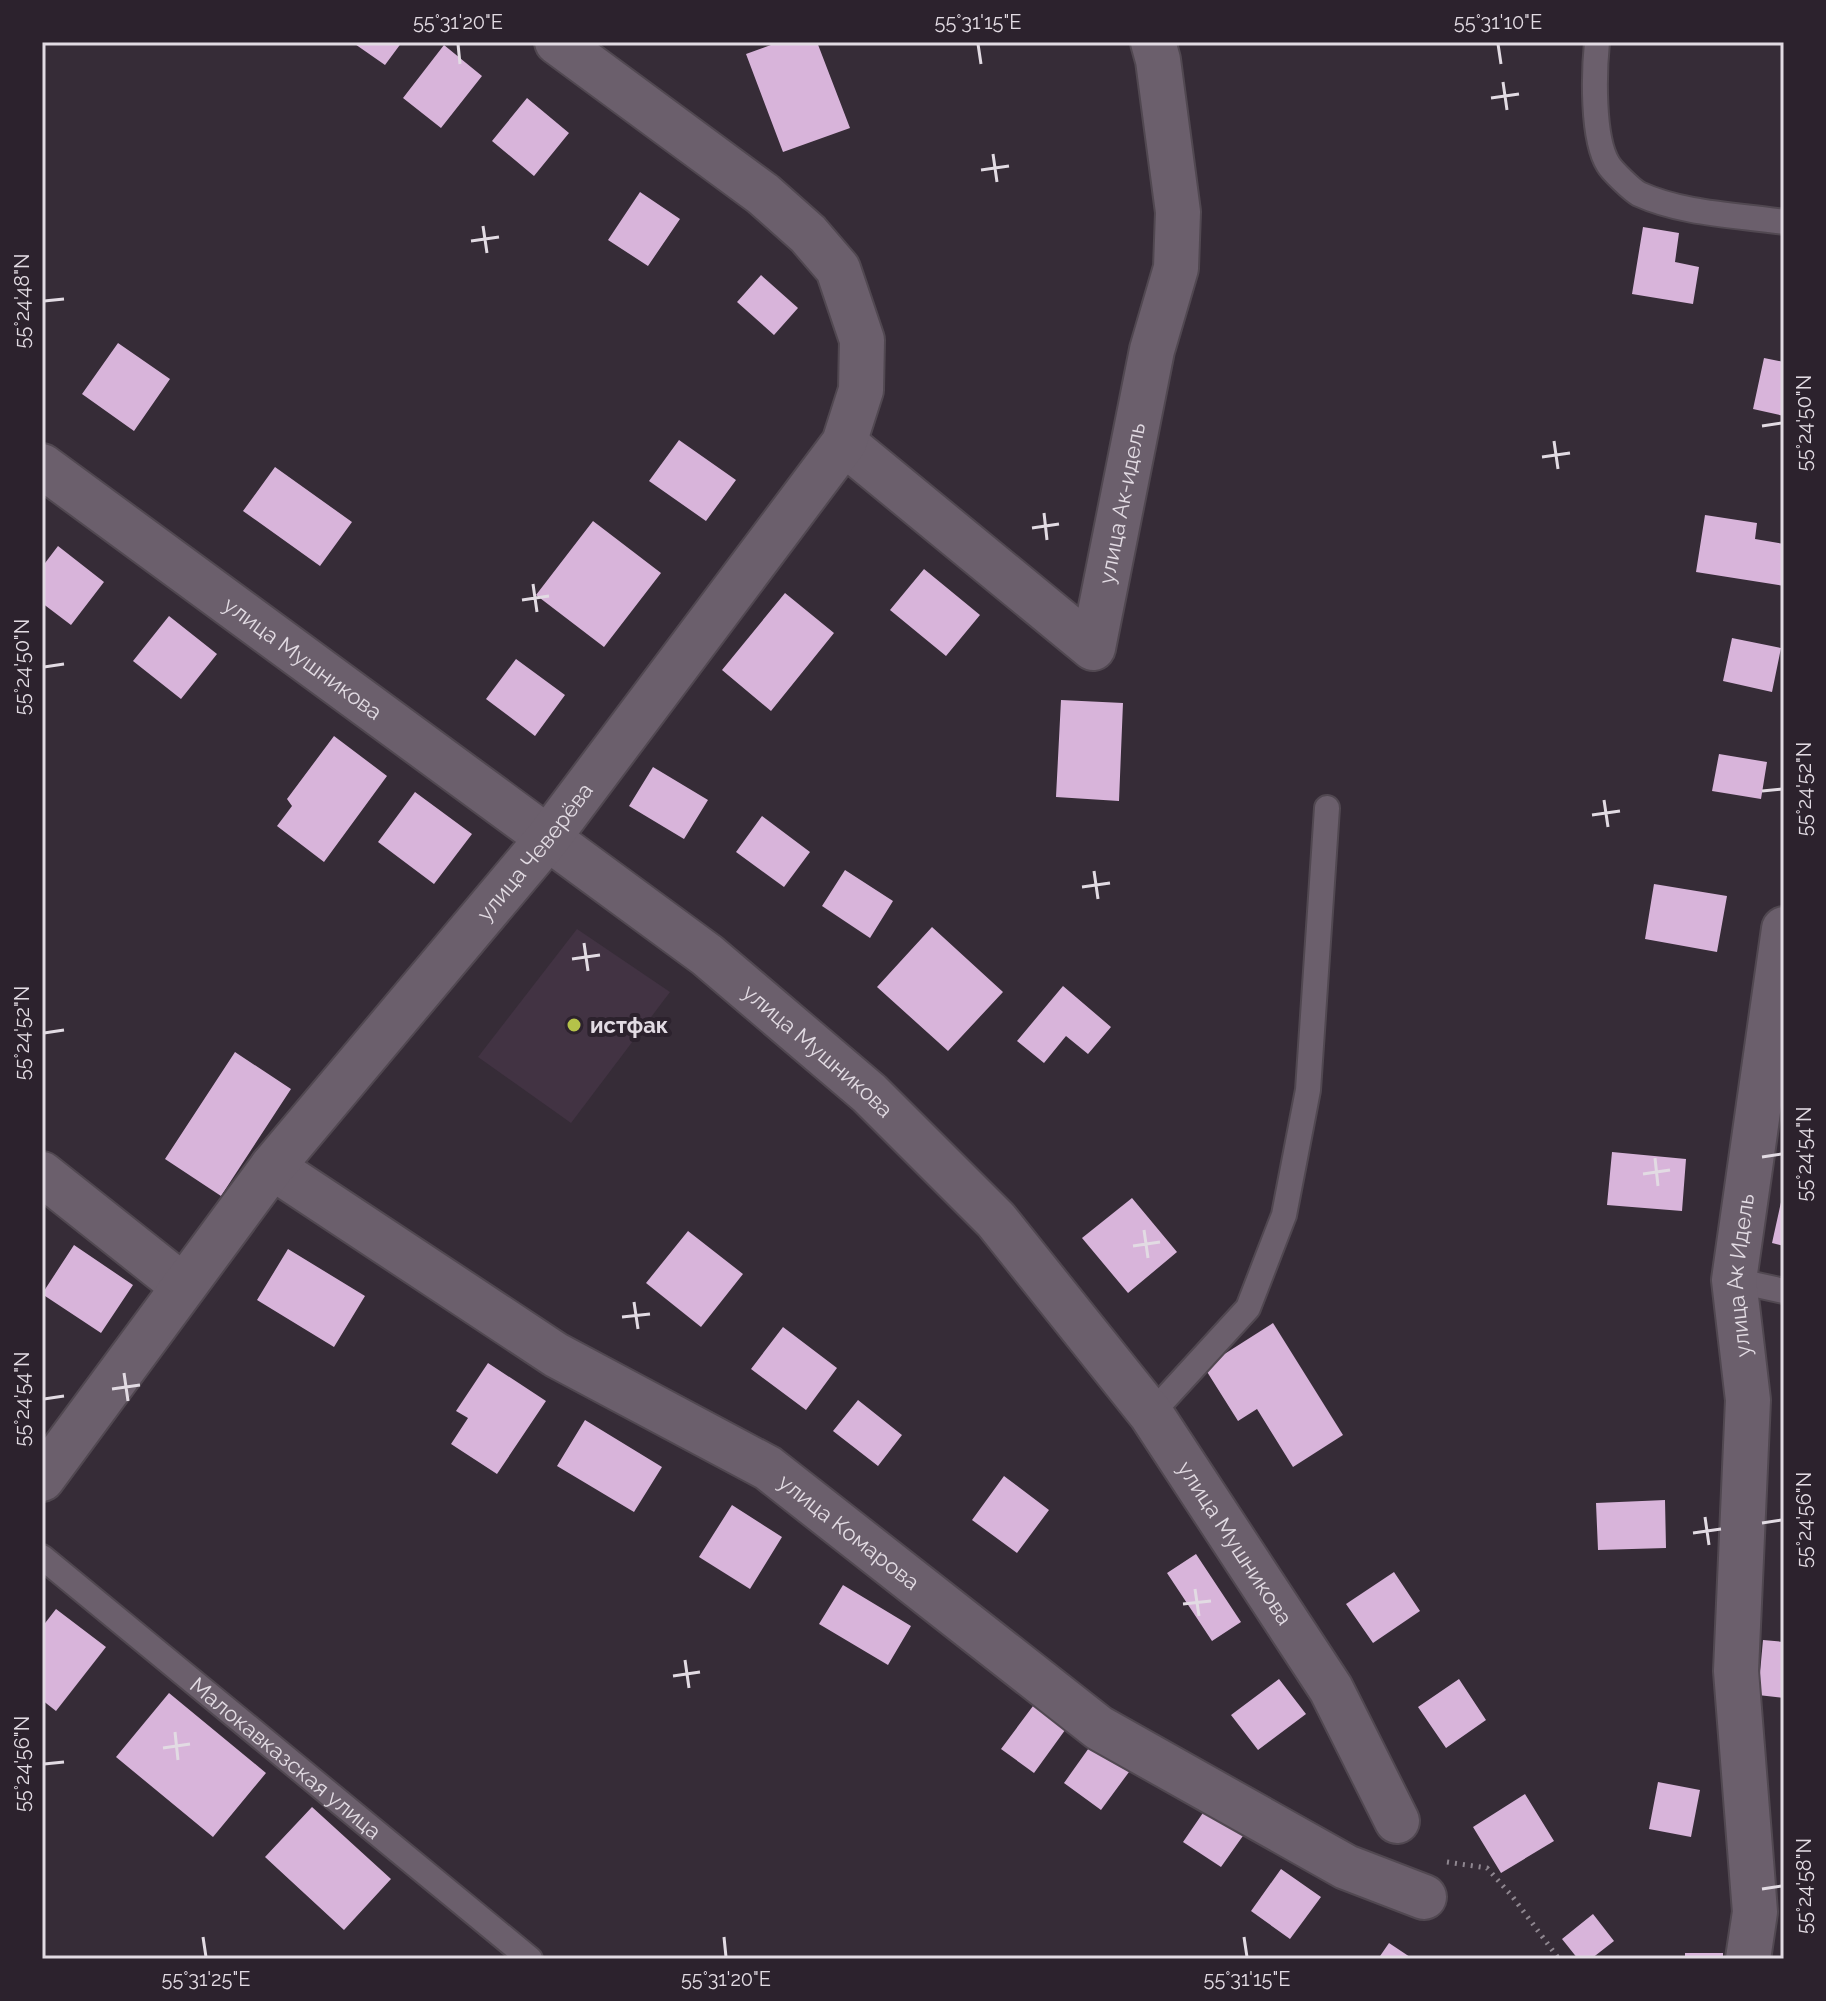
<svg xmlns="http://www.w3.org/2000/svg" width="1826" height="2001" font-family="Raleway,sans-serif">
<rect width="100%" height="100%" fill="#362c37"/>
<!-- built -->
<path fill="#423343" d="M577,929L670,992L571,1123L478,1057Z"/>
<!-- building -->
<path fill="#d8b4da" d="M352,42H402L385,65Z
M779,42H817L850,128L783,152L746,54Z
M444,45L482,76L441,128L403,98Z
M527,98L569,133L534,176L492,141Z
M640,192L680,219L648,266L608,240Z
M1643,227L1679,233L1675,262L1699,267L1693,304L1632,294Z
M761,275L798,308L774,335L737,302Z
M118,343L170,379L134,431L82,394Z
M1764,358L1784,362V416L1753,409Z
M679,440L736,480L706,521L649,481Z
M275,467L352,522L320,566L243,511Z
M1705,515L1757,523L1755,539L1784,544V586L1696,572Z
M593,521L661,573L604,647L536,595Z
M58,546L104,582L71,625L42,603V567Z
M924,569L980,615L946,656L890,610Z
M785,593L834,633L771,711L722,670Z
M169,616L217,654L181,699L133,661Z
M1732,638L1781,648L1772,692L1723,681Z
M516,659L565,695L535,736L486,699Z
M1061,700L1123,703L1119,801L1056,797Z
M334,736L387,776L324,862L277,826L292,806L287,799Z
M1719,754L1767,762L1761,799L1712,791Z
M653,767L708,800L684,839L629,806Z
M415,792L472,834L434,884L378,842Z
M762,816L810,852L784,887L736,852Z
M845,870L893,901L870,938L822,906Z
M1654,884L1727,896L1717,952L1645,939Z
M932,927L1003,992L948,1051L877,987Z
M1063,986L1111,1027L1088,1054L1066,1036L1044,1063L1017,1041Z
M235,1052L291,1089L221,1196L165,1159Z
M1612,1152L1686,1159L1682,1211L1607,1205Z
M1783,1193H1784V1246L1772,1243Z
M1132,1198L1177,1252L1128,1293L1082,1238Z
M688,1231L743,1274L701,1327L646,1283Z
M74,1245L133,1285L101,1333L42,1294Z
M288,1249L365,1296L334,1347L257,1300Z
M1273,1323L1343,1435L1293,1467L1257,1409L1238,1421L1204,1367Z
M783,1327L837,1368L806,1410L751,1369Z
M488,1363L546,1401L497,1474L451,1444L468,1418L456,1411Z
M858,1400L902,1435L878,1466L833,1431Z
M585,1420L662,1467L634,1512L557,1466Z
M1004,1476L1049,1510L1017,1553L972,1520Z
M1665,1500L1666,1548L1598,1550L1596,1503Z
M732,1505L782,1537L750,1589L699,1557Z
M1196,1554L1241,1622L1212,1641L1167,1573Z
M1394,1572L1420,1611L1373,1643L1346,1604Z
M843,1585L911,1626L888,1665L819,1624Z
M56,1609L106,1647L56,1711L42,1700V1627Z
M1763,1640L1784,1642V1698L1758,1695Z
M1279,1679L1306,1714L1258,1750L1231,1715Z
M1459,1679L1486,1720L1446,1748L1418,1707Z
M169,1693L266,1773L213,1837L116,1757Z
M1036,1702L1068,1726L1034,1773L1001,1749Z
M1091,1745L1129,1772L1101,1810L1064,1783Z
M1658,1782L1700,1790L1691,1837L1649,1829Z
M1525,1794L1554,1841L1501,1873L1473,1827Z
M312,1807L391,1879L344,1930L265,1857Z
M1207,1807L1245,1833L1221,1867L1183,1842Z
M1281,1869L1321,1897L1290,1939L1251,1911Z
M1593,1914L1614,1941L1591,1959H1578L1562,1939Z
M1389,1943L1413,1959H1378Z
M1685,1953H1723V1959H1685Z"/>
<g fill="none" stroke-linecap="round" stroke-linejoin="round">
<defs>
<g id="lane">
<path d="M1597,42C1594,72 1592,138 1608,164C1612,171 1632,190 1639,194C1683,214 1736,215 1784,222"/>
<path d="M1734,1280L1784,1291"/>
<path d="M1151,1414L1248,1308L1284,1215L1308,1090L1327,808"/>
<path id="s1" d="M42,1557L530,1959"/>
</g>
<g id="street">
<path id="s2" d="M844,443L1093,648L1152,350L1176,268L1178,212L1158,60L1153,42"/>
<path id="s3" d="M42,466L707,955L869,1093L996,1220L1151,1414L1331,1689L1397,1821"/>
<path id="s4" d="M272,1167L556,1355L768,1468L1099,1728L1346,1867L1424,1897"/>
<path d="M42,1174L183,1286"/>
<path id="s5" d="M1748,1959L1755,1912L1736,1671L1748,1400L1734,1280L1784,929"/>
</g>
<g id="secondary">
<path id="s6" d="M42,1479L272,1167L548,838L844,443L861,390L862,340L838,269L808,234L763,194L557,42"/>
</g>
</defs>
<!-- lane casing -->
<use href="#lane" stroke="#514851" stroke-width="28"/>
<!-- street casing -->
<use href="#street" stroke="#514851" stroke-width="48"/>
<!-- secondary casing -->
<use href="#secondary" stroke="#514851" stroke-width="48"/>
<!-- path -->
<path stroke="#8f8790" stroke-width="5" stroke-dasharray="2 6" stroke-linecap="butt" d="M1447,1862L1487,1868L1512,1896L1559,1959"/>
<!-- lane -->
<use href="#lane" stroke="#6b5f6c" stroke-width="24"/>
<!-- street -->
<use href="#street" stroke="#6b5f6c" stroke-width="44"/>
<!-- secondary -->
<use href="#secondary" stroke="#6b5f6c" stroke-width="44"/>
</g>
<!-- ticks -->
<path fill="none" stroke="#e2dbe3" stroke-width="3" d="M458,44L460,64M978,44L981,64M1498,44L1501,64M1503,82L1507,110M1491,98L1519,94M993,154L997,182M981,170L1009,166M483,226L487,253M471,241L499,237M44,301L64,299M1762,426L1782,423M1554,441L1558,469M1542,457L1570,453M1044,513L1047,540M1032,528L1059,524M533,584L537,612M522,600L549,596M44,667L64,664M1762,791L1782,789M1604,800L1608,827M1592,815L1620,811M1094,871L1098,899M1082,887L1110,883M584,943L588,971M572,959L600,955M44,1033L64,1030M1762,1157L1782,1154M1655,1158L1658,1186M1643,1174L1670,1170M1144,1230L1148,1258M1133,1246L1160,1242M634,1302L638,1329M622,1317L650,1314M124,1373L128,1401M112,1389L140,1385M44,1399L64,1396M1705,1517L1709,1545M1762,1523L1782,1520M1693,1533L1721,1529M1195,1589L1199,1616M1183,1604L1211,1601M685,1660L689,1688M673,1676L700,1672M175,1732L178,1760M163,1748L190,1744M44,1764L64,1762M1762,1889L1782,1886M203,1937L206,1957M724,1937L726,1957M1244,1937L1247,1957"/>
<!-- markers -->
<circle fill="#b5c249" stroke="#2c222d" stroke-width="3" cx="574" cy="1025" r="8"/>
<g text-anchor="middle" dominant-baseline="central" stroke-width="8" stroke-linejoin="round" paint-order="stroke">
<!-- street labels -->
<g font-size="22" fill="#e2dbe3" stroke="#2c222d">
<text stroke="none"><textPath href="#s2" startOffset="470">улица Ак-идель</textPath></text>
<text stroke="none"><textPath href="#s3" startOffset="324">улица Мушникова</textPath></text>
<text stroke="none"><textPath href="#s6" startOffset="798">улица Чеверёва</textPath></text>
<text stroke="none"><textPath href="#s3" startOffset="972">улица Мушникова</textPath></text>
<text stroke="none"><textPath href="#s5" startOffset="686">улица Ак Идель</textPath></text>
<text stroke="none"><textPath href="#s4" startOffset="684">улица Комарова</textPath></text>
<text stroke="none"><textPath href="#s3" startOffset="1620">улица Мушникова</textPath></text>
<text stroke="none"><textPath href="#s1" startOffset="316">Малокавказская улица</textPath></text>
</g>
<!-- poi labels -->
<g font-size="22" font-weight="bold" fill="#e2dbe3" stroke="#2c222d" text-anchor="start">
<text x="590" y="1025">истфак</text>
</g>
</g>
<!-- border -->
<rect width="1826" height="2001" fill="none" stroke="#2c222d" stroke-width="88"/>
<rect x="44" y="44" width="1738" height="1913" fill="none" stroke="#e2dbe3" stroke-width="3"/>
<g font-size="20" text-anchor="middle" fill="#e2dbe3">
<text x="458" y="29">55°31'20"E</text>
<text x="978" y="29">55°31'15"E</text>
<text x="1498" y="29">55°31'10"E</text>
<text transform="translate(22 301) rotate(-90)" y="7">55°24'48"N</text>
<text transform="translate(1804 423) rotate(-90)" y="7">55°24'50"N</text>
<text transform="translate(22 667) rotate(-90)" y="7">55°24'50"N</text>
<text transform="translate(1804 789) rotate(-90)" y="7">55°24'52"N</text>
<text transform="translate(22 1033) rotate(-90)" y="7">55°24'52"N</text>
<text transform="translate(1804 1154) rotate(-90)" y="7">55°24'54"N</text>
<text transform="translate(22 1399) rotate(-90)" y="7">55°24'54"N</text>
<text transform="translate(1804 1520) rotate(-90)" y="7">55°24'56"N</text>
<text transform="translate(22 1764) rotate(-90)" y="7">55°24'56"N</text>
<text transform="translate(1804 1886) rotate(-90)" y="7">55°24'58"N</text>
<text x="206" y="1986">55°31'25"E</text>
<text x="726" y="1986">55°31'20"E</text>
<text x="1247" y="1986">55°31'15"E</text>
</g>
</svg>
